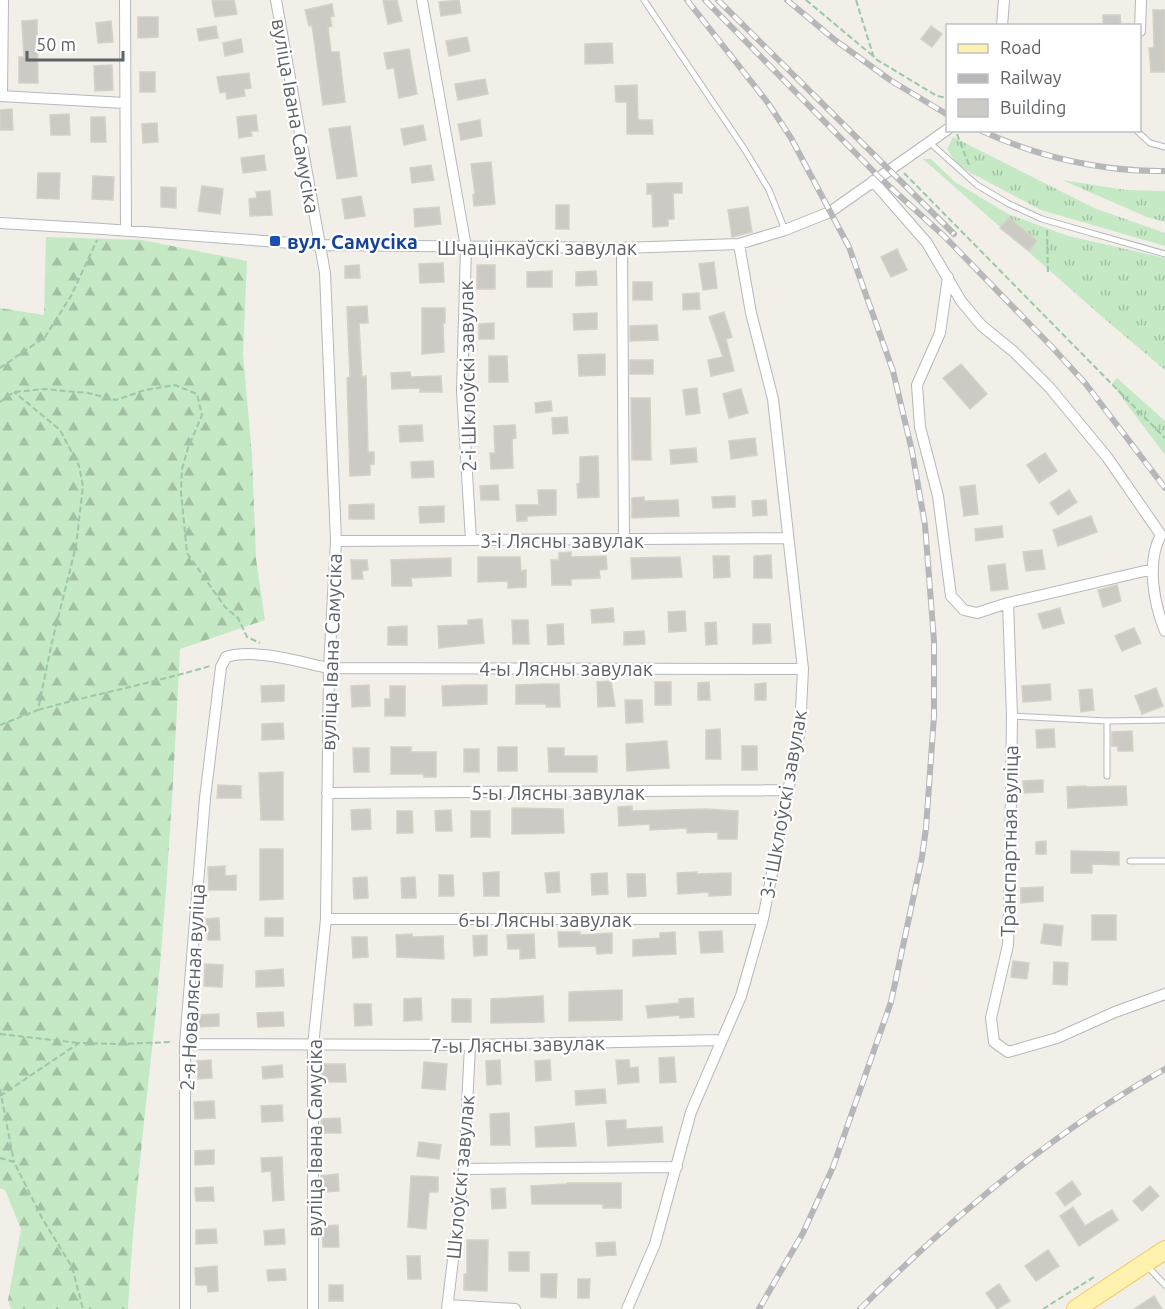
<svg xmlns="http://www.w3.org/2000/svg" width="1165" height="1309" font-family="Ubuntu,sans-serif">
<defs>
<pattern id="grass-tufts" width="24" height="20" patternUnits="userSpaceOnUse" patternTransform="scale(1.5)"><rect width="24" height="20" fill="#c5e8c5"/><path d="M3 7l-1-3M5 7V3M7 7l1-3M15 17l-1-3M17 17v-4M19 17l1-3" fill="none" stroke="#a3c0a4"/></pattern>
<pattern id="forest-firs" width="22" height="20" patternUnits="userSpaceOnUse" patternTransform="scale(1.5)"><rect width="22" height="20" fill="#c5e8c5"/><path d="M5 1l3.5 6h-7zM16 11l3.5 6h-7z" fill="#a3c0a4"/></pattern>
</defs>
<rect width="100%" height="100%" fill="#f1efe8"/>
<!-- grass -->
<path fill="url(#grass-tufts)" d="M953,137L1094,208L1165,233V246L1041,210L958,166L947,149Z
M923,159H931L955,182L1008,214L1068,236L1165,258V370L1107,321Z
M1062,180L1126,190L1165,191V222L1147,217Z
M1117,378L1165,421V455L1112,384Z"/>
<!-- forest -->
<path fill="url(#forest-firs)" d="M46,237L142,240L247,261L243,354L252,456L256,559L265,620L180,649C174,773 167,897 155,1020C145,1117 133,1212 128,1309H11L8,1300L21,1229L5,1190L0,1188V308L44,315Z"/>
<!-- building -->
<path fill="#cccac5" stroke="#d6d1c6" stroke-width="1.5" d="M219,0H234L237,14L215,17L212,1Z
M383,0H397L402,21L388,24Z
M459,0L461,13L441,16L439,2Z
M332,4L334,16L330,17L332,26L328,27L331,52H339L345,102L323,105L312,25L309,26L305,10Z
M1153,10H1165V72H1151L1149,48H1154Z
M1103,15H1120L1121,26H1103Z
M138,17H158V37L138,38Z
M37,20L38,83H19V57H24L22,21Z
M111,21L113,42L98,43L96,23Z
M216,26L218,38L199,41L197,29Z
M931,26L942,34L932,47L921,39Z
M467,37L470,51L449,56L446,41Z
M241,39L243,52L225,56L223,43Z
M612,43L613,63L585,64V44Z
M409,49L417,94L399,98L394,68L387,69L384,53Z
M112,65L113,90L95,91L94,66Z
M140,72H155V92H140Z
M249,73L251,88L244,89L245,96L227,99L226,92L220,93L217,77Z
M485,79L488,94L458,100L455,84Z
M637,85L638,120H652L653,134H627V102H616L615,86Z
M12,109L13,130H0V110Z
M69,114L70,135H51L50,115Z
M256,115L258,131H251L252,136L239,138L237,117Z
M91,117H105L106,142H91Z
M480,120L482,136L461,140L458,124Z
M157,123L158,142L143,143L142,124Z
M423,125L426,140L404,145L401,129Z
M350,126L357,176L337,179L329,129Z
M264,155L266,170L243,173L241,158Z
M491,162L495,204L474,206L473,195L475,194L471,164Z
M431,165L434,180L412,183L410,168Z
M38,173H60L59,199L37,198Z
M93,176L114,177L113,200L92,199Z
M668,183H682V193H673L674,219H668V226L653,227L652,194H647V184Z
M202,186L223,189L220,214L198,211Z
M161,187L176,188V208L161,207Z
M270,191L272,215L250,216L249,199L257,198L256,192Z
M361,196L365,216L345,219L342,199Z
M556,205H569V229H556Z
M439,207L441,224L415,227L414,209Z
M748,207L752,232L732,237L728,210Z
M1009,218L1037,241L1029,251L1000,228Z
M897,249L907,270L891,277L881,257Z
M714,262L717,288L703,290L699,264Z
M443,263L444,282L420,283L419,264Z
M359,265L360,278H345V266Z
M477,265H495V289H477Z
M552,271V287H527V272Z
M596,271L597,285L576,286V272Z
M633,282H652V300H633Z
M699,293L700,309L683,310V294Z
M367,306L368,323H359L362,377L366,376L368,452H374V464H370V475L350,476L347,378L350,377L347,307Z
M422,308H445V323H443L444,352L422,354Z
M724,312L732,337L726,339L734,371L711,376L708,360L723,357L709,317Z
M597,313V329L574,330L573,314Z
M494,323V339H479V324Z
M657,325L658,340L630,341V326Z
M605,354V375L579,376L578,355Z
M489,356H507L508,382H489Z
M630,360H653V374H630Z
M961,364L987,394L970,409L943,378Z
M410,372L411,377L441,376L442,392H420V388L392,389L391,373Z
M697,388L700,413L686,415L683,390Z
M741,389L748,413L729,418L723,394Z
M631,398H650L651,460H632Z
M551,401L552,411L536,413L535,403Z
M567,417L568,433L553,434L552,418Z
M422,425L423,441L400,442L399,426Z
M515,425L516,438L512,439L513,468L491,469L490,453H495L494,426Z
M755,438L757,455L731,459L729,441Z
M696,448L697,462L671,464L670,450Z
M1045,453L1057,471L1039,483L1027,465Z
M598,456L599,497L578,498L577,484L580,483V457Z
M433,461L434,477L412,478L411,462Z
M498,485L499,500H481L480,486Z
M975,485L978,514L964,516L960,487Z
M538,490H556V515L527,516V521H517L516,505H539Z
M1069,490L1077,502L1058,515L1050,503Z
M735,496V507L713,508L712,497Z
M644,497V501L678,500L679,516L632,518V498Z
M766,500L767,515L753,516L752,501Z
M374,504V519H349V505Z
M444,506V522L420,523L419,507Z
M1091,516L1097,532L1058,546L1053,530Z
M1002,526L1003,537L976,541L975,529Z
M1042,550L1045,569L1026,571L1023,552Z
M571,552V557L606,556L607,569L599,570L600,578L571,579V585H552L551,560H559V553Z
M771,555L772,578H754V556Z
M713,556H729L730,577L714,578Z
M478,557H520L521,571L526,570V587L508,588V581L478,582Z
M680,557L682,577L632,579L631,558Z
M451,558V576L411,578L412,586H392L391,560Z
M351,560H367L368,570L362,571L363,579H352Z
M1005,564L1008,589L991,591L988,566Z
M1117,585L1121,601L1103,607L1098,590Z
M613,608L614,622L592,623L591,610Z
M1060,608L1064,623L1043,629L1038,614Z
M685,611L686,631L669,632L668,612Z
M482,619L484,643L439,648L438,626L468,625V620Z
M512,620H528L529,644H513Z
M716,622L717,644L706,645L705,623Z
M563,624L564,644L548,645L547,625Z
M753,624H770L771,643L753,644Z
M407,626V645H388V627Z
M1134,628L1141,643L1122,651L1115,636Z
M644,631L645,644L624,645V632Z
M611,681L615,706L598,707L597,682Z
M655,682H671V705H655Z
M709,682L710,700H698V683Z
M766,683V700H755V684Z
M545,684H559L560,707H546V704H516V685Z
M1050,684L1051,700L1023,702L1022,686Z
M284,685V701L262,702L261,686Z
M369,685L370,706L352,707L351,686Z
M464,685H487V704L443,706L442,686Z
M390,686H405V716H385V699H390Z
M1156,688L1163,706L1142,714L1135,696Z
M1092,689L1094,710L1081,712L1079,690Z
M625,700H642L643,722L626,723Z
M283,723L284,739L262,740V724Z
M720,729L721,759H706V730Z
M1054,729L1055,747L1037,748L1036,730Z
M1132,731L1133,751H1118V746H1112V732Z
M667,741L669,768L627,771L626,744Z
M742,746H757V770H742Z
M391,747H411V752H436V777H424V774H391Z
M498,747H517V771H498Z
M353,748H369V772H354Z
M548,748H564V756H597V772H549Z
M464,749H479V772H464Z
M283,772V820H261L259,773Z
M1043,780V792L1024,793L1023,781Z
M218,785L241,786V798H217Z
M1086,786L1087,787L1126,786L1127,805L1068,808L1067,787Z
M632,806V811L706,809L738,811L737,839H718V832L687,833V828L650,830V824L619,826L618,807Z
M512,808L563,809L564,833L512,834Z
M370,809L371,829L352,830L351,810Z
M451,810L452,831H436L435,811Z
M397,811H412L413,833H397Z
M471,811H490V837H471Z
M1046,841V854H1036V842Z
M260,849H283V899L260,900Z
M1071,851L1119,852V865L1092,864V873H1071Z
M225,866V876L236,875V890H209L208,867Z
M499,872V896H484L483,873Z
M559,872L560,892L547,893L545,873Z
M697,872V874L731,873V895L709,896V892L678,894L677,873Z
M607,873L608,894L592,895L591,874Z
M627,874H645L646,896L628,897Z
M439,875H453L454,896H439Z
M367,877L368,898L354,899L353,878Z
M415,877L416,898H402L401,878Z
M1043,887V901L1021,903V888Z
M1092,915H1116V940H1092Z
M219,918L220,940H208L206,919Z
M265,918H283V936H265Z
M1044,924L1063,926L1061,946L1041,943Z
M722,931L723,952L701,953L699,932Z
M558,932H580V935L612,933V953L597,954L596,946L559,947Z
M675,932L676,954L633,956V940L660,938V933Z
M412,934V937L443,936L444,959L397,957L396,935Z
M534,934L535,958L520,959V949H508L507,935Z
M487,935V955L474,956L473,936Z
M352,937H367L368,957L353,958Z
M1013,961L1029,963L1027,979L1011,977Z
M1054,962L1068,963L1067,985L1053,984Z
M205,964L223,965L222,987L204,986Z
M283,969L284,986L256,987V971Z
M622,990V1020L569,1021V992Z
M543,996L544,1022L491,1023V999Z
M421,998L422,1020L404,1021V999Z
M693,998L694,1017L680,1018V1015L648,1018L646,1006L679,1003V999Z
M452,999H471V1022H452Z
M354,1004H371L372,1025L355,1026Z
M283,1012L284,1026L258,1027L257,1013Z
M219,1014V1026L197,1027V1015Z
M674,1057L676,1082L660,1083L659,1058Z
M211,1060L212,1078L198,1079L197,1061Z
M500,1060L501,1084L487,1085L486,1061Z
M550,1060L551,1080L536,1081L535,1061Z
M616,1060H629L630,1068L638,1067L639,1082L618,1084Z
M424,1062L447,1064L445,1090L422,1088Z
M321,1064H345L346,1082H322Z
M282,1065L283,1077L263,1079L262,1067Z
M605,1089L606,1103L576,1105L575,1091Z
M214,1101L215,1118L195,1119L194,1102Z
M282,1105L283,1121L262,1122L261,1106Z
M509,1113L510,1145H491L490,1114Z
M340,1118L341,1133H322L321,1119Z
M626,1120V1129L662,1127L663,1142L608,1146L606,1121Z
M574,1123L576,1146L536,1147L535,1127Z
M419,1142L441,1145L439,1159L417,1156Z
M214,1150V1164L195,1165V1151Z
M282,1157L284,1200L273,1201L271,1171L262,1172L261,1158Z
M338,1174L339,1191L322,1192L321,1176Z
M411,1176L438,1177V1192H429L426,1229L408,1227Z
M1072,1181L1081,1194L1065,1206L1056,1193Z
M567,1183H621V1208H603V1204H532L531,1186L567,1184Z
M1150,1186L1159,1196L1142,1211L1133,1201Z
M213,1187L214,1201H196L195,1188Z
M505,1188L506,1208L492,1209L491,1189Z
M1073,1207L1085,1226L1112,1210L1118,1220L1079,1246L1060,1216Z
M338,1225L339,1247H323L322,1226Z
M216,1229L217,1243L196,1244V1230Z
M284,1229L285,1244L265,1245L264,1231Z
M467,1240H488L487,1291L464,1290V1274H467Z
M615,1242L616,1255L597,1256L596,1243Z
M1048,1250L1059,1266L1036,1281L1025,1266Z
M509,1252H529V1271H509Z
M407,1256H420L421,1279H408Z
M217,1266L218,1291L208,1292L207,1285H196L195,1268Z
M285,1269L286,1280L268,1281L267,1270Z
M541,1274H557L556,1298L541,1297Z
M578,1279H590L589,1298H578Z
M999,1284L1010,1301L997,1309L986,1293Z
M329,1285H343V1301H329Z
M1154,1296L1162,1309H1134Z"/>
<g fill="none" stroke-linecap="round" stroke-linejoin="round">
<defs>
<path id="lane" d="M644,0L745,150L769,190L785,230
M1136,130L1150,143L1165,147
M929,142L977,185L1009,204L1042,219L1165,254
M1012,716L1107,721L1165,720
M1107,721V776
M1130,861H1165
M1148,1267L1165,1285"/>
<path id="street" d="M125,0L126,230
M276,0L325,273L336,541L329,668L326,919L313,1046V1309
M422,0L466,247L462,391L471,540
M1002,26L1004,0
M1140,31L1141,0
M0,96L125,103
M2,96L3,0
M873,181L927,243L961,301L982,326L1013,351L1050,388L1107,457L1161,535C1146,562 1154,604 1165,631
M0,223L103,229L319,245L622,248L739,244L785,230L830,212L948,129
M622,248L624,539
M948,277L940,333L917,385L920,427L938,496L951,596L964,610L977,613L1008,603
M336,541L788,538
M1153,569L1008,603L1012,716L1010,870L1008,945L991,1018L994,1042L1008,1052L1057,1038L1115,1012L1165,994
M327,793L789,790
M326,919H763
M185,1044L470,1045L722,1040
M464,1169L677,1167
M448,1305L515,1309
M185,1309V1044L205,798L221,667L226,657C255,648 299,662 329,668L803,669
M447,1309L464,1169L470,1045
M627,1309L655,1244L691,1112L741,996L763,919L800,730L803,669L773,399L751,313L739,244"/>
<path id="primary" d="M1076,1309L1165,1250"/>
</defs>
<!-- lane casing -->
<use href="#lane" stroke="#b5b8bc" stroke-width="7"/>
<!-- street casing -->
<use href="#street" stroke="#b5b8bc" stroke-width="12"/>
<!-- primary casing -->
<use href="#primary" stroke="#f2c960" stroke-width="20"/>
<!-- path -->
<path stroke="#9cc7a9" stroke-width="2" stroke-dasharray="6 3" stroke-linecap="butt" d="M806,0L873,56
M856,0L874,58L937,96L948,98
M957,134L969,165
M904,173L1165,438
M1047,230L1048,275
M0,368L45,337L71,296L97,240
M0,402L14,392L44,389L88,393L116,400L145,390L175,385L197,394L202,415L188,448L182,469L181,492L187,553L225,607L238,618L247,637L260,643
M38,710C95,694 153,683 210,666
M0,725L38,710L52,642L76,546L83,486L79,466L60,430L14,392
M0,1034L79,1043
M0,1089L14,1162
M0,1096L79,1043L119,1044L173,1042
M0,1158L14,1162L42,1218L72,1267L83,1309
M1043,1309L1094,1277"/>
<!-- lane -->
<use href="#lane" stroke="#fff" stroke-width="5"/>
<!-- street -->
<use href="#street" stroke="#fff" stroke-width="10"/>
<!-- primary -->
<use href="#primary" stroke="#fff2af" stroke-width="18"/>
<defs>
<path id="rail" d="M687,0L768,103L791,138L849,247L893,371L912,451L925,525L934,641V716L926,828L922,857L891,1002L833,1167L803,1233L759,1309
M705,0L879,177L944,236L1051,346L1085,383L1165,488
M718,0L954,234
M787,0L835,40L890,80L948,115
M980,130C1037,157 1103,172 1165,171
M860,1309C951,1218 1053,1132 1165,1069"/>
</defs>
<!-- rail casing -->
<use href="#rail" stroke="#b6b7b8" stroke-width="6"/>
<!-- rail -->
<use href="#rail" stroke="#fff" stroke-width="4" stroke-dasharray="11" stroke-linecap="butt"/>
</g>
<!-- markers -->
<rect fill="#1a4fb4" stroke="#fff" stroke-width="2" x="269" y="235" width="12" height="12" rx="3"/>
<g text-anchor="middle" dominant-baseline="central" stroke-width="4.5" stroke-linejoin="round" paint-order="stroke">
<!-- street labels -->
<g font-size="20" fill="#5f6368" stroke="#fff">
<text transform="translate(296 116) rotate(80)">вуліца Івана Самусіка</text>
<text x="537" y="247">Шчацінкаўскі завулак</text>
<text transform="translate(467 376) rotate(-91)">2-і Шклоўскі завулак</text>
<text x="562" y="540">3-і Лясны завулак</text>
<text transform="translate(331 652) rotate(-88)">вуліца Івана Самусіка</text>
<text x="566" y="668">4-ы Лясны завулак</text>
<text x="558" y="792">5-ы Лясны завулак</text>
<text transform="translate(783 804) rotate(-80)">3-і Шклоўскі завулак</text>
<text transform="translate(1009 841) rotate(-89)">Транспартная вуліца</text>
<text x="545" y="919">6-ы Лясны завулак</text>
<text transform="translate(192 987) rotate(-87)">2-я Новалясная вуліца</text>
<text transform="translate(518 1044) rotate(-1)">7-ы Лясны завулак</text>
<text transform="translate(314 1138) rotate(-90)">вуліца Івана Самусіка</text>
<text transform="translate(460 1177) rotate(-85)">Шклоўскі завулак</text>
</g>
<!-- transit labels -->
<g font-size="20" font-weight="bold" fill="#164399" stroke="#fff" text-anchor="start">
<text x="287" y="241">вул. Самусіка</text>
</g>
</g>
<!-- legend -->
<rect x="946" y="24" width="195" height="108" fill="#ffffff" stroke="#bfc1c3" stroke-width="1.5"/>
<rect x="958" y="44" width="30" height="9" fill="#fff2af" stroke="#bfc1c3" stroke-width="1.5"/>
<text x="1000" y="54" font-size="18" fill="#5f6368">Road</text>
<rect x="958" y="74" width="30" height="9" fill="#b6b7b8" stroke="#bfc1c3" stroke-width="1.5"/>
<text x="1000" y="84" font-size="18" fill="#5f6368">Railway</text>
<rect x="958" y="99" width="30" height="18" fill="#cccac5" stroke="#bfc1c3" stroke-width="1.5"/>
<text x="1000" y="114" font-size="18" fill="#5f6368">Building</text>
<!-- scale -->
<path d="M27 51v9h96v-9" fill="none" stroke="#5f6368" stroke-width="3"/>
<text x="36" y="51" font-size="18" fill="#5f6368" stroke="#ffffff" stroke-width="4.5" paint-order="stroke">50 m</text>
</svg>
